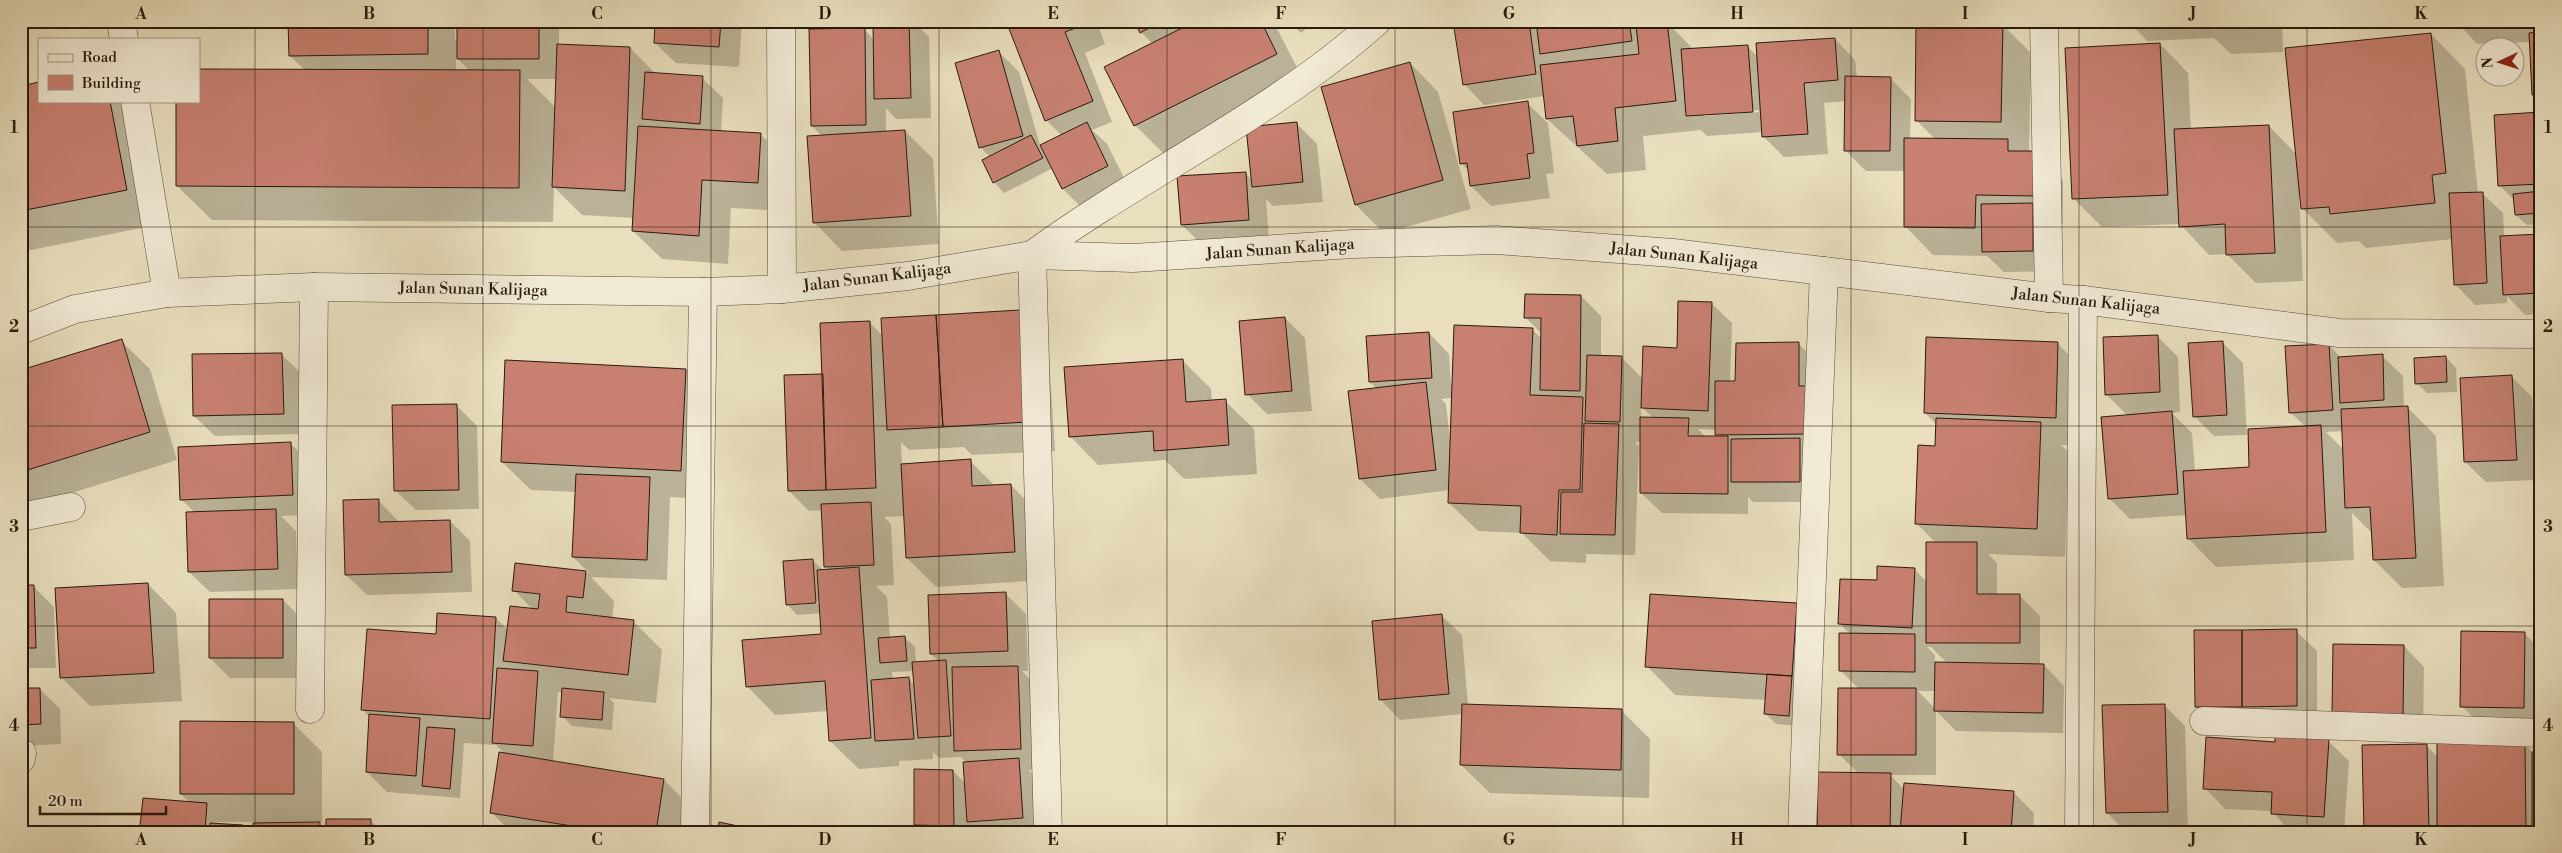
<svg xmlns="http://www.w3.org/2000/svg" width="2562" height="853" font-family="'Libre Bodoni',serif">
<rect width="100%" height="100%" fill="#e9dfbe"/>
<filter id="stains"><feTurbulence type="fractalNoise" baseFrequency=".004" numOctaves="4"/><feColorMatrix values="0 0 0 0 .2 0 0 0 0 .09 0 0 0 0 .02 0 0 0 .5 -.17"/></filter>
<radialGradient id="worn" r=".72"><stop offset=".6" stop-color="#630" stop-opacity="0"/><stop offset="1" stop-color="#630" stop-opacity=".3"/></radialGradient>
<!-- shadow -->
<path fill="#0003" fill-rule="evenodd" d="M290,21H455V39H458V21H559V45L630,48L656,74L702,78L723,98L721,132L761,135L789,163L786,211L731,208L728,264L662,259L633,231L634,218L582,215L554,187L553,222L212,220L177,186L199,101V70H305L290,56ZM456,57L470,71H456ZM527,79H557L556,108Z
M657,21H742L739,67L676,63L655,43Z
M874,21H979L920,28L929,37L931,118L896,119L886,108V132L905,131L933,159L939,244L842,251L814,222L823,137L812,126L864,29L874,40Z
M1007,21H1096L1105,44L1085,53L1112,122L1092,130L1107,144L1128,186L1083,209L1063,189L1053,168L1004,193L994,182L990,157L981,148L957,64L999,52L1019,72L1040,145L1041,146L1062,136L1046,120Z
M1136,21H1273L1305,83L1164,154L1135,125L1153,44L1141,32Z
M1289,21H1315L1301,33Z
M1479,21H1497L1495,24L1530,21L1539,30L1538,25L1534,21H1640L1643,25L1667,22L1694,50L1748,47L1758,57L1835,39L1855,60L1857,78L1891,79L1911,99L1910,140H1936L1916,120L1968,24L1966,21H2034L2033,26H2004L2031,53L2029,152H2034L2063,181V224H2053V271L2004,272L1987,256L1933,255L1905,226V171H1866L1845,150L1846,101L1824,103L1828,154L1784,157L1763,136V132L1707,136L1701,130L1643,136L1646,170L1607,174L1547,119L1545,96L1484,105L1464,84L1485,25ZM1759,110V112L1704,116V114Z
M2128,21H2282L2283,52L2231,54L2214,38L2147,41Z
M2300,21H2401V23L2307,28Z
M2456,21H2541V102L2533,95L2530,42L2477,44Z
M2431,34L2465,69L2478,193H2482L2503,213L2504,237L2541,235V314L2525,315L2507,296V303L2475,305L2455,284L2453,239L2366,248L2359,241L2337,243L2303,209L2301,195H2299L2303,281L2256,283L2227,254L2209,255L2180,224L2102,227L2074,199L2160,44L2188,73L2191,130L2269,126L2297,155Z
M1410,63L1438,92L1471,209L1384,233L1356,205Z
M21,87L39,101H134L161,224L21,252Z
M1527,103L1548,123L1554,173L1546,174L1550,198L1491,206L1471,186L1469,171L1461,163Z
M2541,114V224L2527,225L2516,215L2515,201L2499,185Z
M1296,123L1317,144L1323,202L1273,206L1266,199L1269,240L1202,245L1182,225L1245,173L1252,180Z
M1581,296L1601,316V357L1622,358L1643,379L1678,349L1711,303L1732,323L1730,382H1737L1798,343L1819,364L1820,502H1753L1748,497V514L1662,513L1641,493L1642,442H1635L1639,446L1635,555L1586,554V563L1550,561L1522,533L1478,531L1449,503L1450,490L1380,499L1360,479L1377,389L1370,382L1429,333L1449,354L1451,385H1453L1532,329L1542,339V334L1525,317ZM1453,398L1451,439H1450L1446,404L1441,399ZM1641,406L1654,419H1641ZM1698,429L1717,430L1720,437H1706Z
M1020,311L1048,340L1055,451L972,455L964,447L909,450L901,442L902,465L970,461L995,486L1011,485L1039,514L1043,580L936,587L907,558L905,516L884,517L891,524L894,585L876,586L887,597L890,638L904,637L915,647L916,663L939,662L931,654L1005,593L1026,614L1028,671H1022L1038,687L1041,769L1029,770L1039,780L1042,832H978L973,827L974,832H923L915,824L953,771L965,783L967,763L961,757L939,758L933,752V759L899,761V766L859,769L830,741L828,711L775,715L747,686L823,636L821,613L797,615L787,604L813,561L823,570H828L825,566L823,510L809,511L789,491L824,375L869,322L883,336ZM822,601L823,603L795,605V603ZM914,671L915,685L909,679L893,680L892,672Z
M1285,318L1305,338L1312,411L1267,414L1247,394Z
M2157,336L2178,357L2180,412L2172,413L2192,433L2195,471L2250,469L2306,427L2290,412L2329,345L2341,358L2382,356L2403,376L2404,407H2407L2436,436L2444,586L2402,588L2374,560L2373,534L2352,513L2354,560L2216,567L2188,538L2187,515L2130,519L2109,498L2128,416L2106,394ZM2343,431L2344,450L2326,432Z
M121,341L150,369L177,460L21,509V372Z
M2222,342L2243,363L2247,435L2214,436L2194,416Z
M2057,343L2086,372L2084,446L2061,445L2069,452L2065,557L1988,554L1997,563V595H2019L2040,616V665H2044L2064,686L2063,733L1956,731L1936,711V775H1890L1904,789L2014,793L2034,813L2033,832H1818L1859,774L1839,754L1859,689L1840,670L1851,635L1839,623L1878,582L1914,569L1927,582L1936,543L1917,524L1936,447L1937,425L1925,413ZM1927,647H1931L1948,664H1935V655ZM1918,691H1936L1935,709Z
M281,354L302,374L303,434L215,436L194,416Z
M2446,357L2456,368L2457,392L2427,393L2417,383Z
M1182,360L1211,389L1212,402L1225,401L1254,429L1257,474L1184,479L1165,460L1098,465L1070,436Z
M686,370L714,399L709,499L670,497L667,580L591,577L614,601L612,619L633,621L662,650L656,703L609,698L614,703L612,730L572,726L562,716L563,693L558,692L553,762L664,780L692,808L688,832H511L491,812L506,755L496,745L464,743L460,798L387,792L367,772L370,717L363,710L437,635L496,618L508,630L533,610L514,590L517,565L589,573L573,557L576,492L531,490L502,462Z
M2512,377L2532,397L2537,480L2486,482L2465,462Z
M456,405L477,426L479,509L416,510L395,490Z
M291,444L311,464L313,515L281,516L296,531L298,589L210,592L189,572L195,513L181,499Z
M379,501L399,522L450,521L470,541L472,592L367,595L346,575Z
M148,584L176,613L182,701L90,706L61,677Z
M33,586L54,607L56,668H21V587Z
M283,600L303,620V678H230L210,658Z
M1796,605L1825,633L1820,704L1799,726L1776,724L1766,714L1767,700L1675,695L1647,666Z
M1441,615L1462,635L1468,705L1621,710L1650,739L1649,798L1490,793L1461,765L1463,714L1400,720L1380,699Z
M2296,631L2317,651V726L2217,727L2196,707Z
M2525,634L2541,650V728L2482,727L2462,706Z
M2404,646L2424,667L2423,734L2333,713Z
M40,689L60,709L61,744L21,746V690Z
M2164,705L2185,726L2188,831L2126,832L2107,813Z
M293,723L322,752V822H318L327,831L370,820L382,832H254V822H214V824L242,826L248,832H148L142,825L190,803L181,794Z
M2328,741L2349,761L2344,832H2290L2272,811L2225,809L2205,788L2276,743Z
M2525,744L2534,753L2541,832H2365L2426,745L2438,757Z"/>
<!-- building -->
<path fill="#c88071" stroke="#281a0e" d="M288,21H428V54L289,56Z
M457,21H539V59H457Z
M655,21H721L719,47L654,43Z
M873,21H909L911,98L874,99Z
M1006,21H1085L1086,24L1065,32L1093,101L1045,121Z
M1134,21H1162L1140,33Z
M1196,21H1261L1277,54L1134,126L1104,67Z
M1505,21H1529L1536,74L1463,85L1454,28Z
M1536,21H1629L1632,41L1540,54Z
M1667,21L1676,101L1615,108L1618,141L1577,146L1573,116L1546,119L1540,65L1639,54L1636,25Z
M2201,21H2255V24L2201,26Z
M2455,21H2523L2455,24Z
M1916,22L2003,23L2001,122L1915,121Z
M865,28L866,125L811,126L809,29Z
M2541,32V95H2532L2529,33Z
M2431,33L2446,173L2432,175L2435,203L2330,214L2329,207L2301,209L2285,48Z
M1835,38L1838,80L1804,83L1808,134L1762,137L1756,43Z
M2160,43L2168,195L2072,199L2065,48Z
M557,44L630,47L625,191L552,187Z
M1748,45L1753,112L1686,116L1681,49Z
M999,50L1023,136L979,148L955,63Z
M1410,62L1443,180L1355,205L1321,87Z
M199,69L520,70L519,188L176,186V101H199Z
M645,72L703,76L700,124L642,119Z
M1845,76L1891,77L1890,151H1844Z
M39,82V101H110L127,190L21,211V86Z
M1528,101L1534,153L1527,154L1530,178L1470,186L1467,163L1460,164L1453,112Z
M2541,112V184L2498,186L2494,115Z
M1087,122L1108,166L1062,189L1040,145Z
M1297,122L1303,182L1252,187L1246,127Z
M2269,125L2275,253L2226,255L2225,224L2179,227L2174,129Z
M638,126L761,133L758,183L702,180L699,236L632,231Z
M905,130L911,216L813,223L807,136Z
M1031,135L1043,158L993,183L982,160Z
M1904,138L2008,139V151H2035L2034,196L1976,195L1975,228L1904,227Z
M1246,172L1249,220L1181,225L1177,176Z
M2541,191V213L2515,215L2513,194Z
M2483,192L2487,283L2454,285L2449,193Z
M2033,203V251L1982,252L1981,204Z
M2541,234V293L2503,295L2500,236Z
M1525,294L1581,295L1580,391L1540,390L1541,318H1524Z
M1678,301L1712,302L1708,411L1641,408L1643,346L1677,348Z
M1020,310L1027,422L943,427L936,315Z
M936,315L943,427L887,430L881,318Z
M1285,317L1292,391L1245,395L1239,321Z
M870,321L876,488L826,490L820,323Z
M1454,325L1533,328L1530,395L1583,397L1580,490H1559L1557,535L1520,533L1521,506L1448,503Z
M1429,332L1432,378L1369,382L1366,336Z
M2158,335L2160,392L2105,395L2103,337Z
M1926,337L2058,342L2056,418L1924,413Z
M122,339L150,432L21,472V370Z
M2223,341L2227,415L2193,417L2188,343Z
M1799,342V386H1809V434L1715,435V381H1735L1736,343Z
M2329,344L2333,410L2289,413L2285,346Z
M282,353L284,414L193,416L192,354Z
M2383,354L2384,400L2340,403L2338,357Z
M1587,355L1622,356L1620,422L1585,421Z
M2446,356L2447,382L2415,384L2414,358Z
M1183,359L1186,402L1226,399L1229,445L1154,451L1153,431L1069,437L1064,367Z
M505,360L686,369L681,471L501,462Z
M823,374L826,490L788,491L784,375Z
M2512,375L2517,460L2464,462L2460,378Z
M1426,382L1436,470L1359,479L1348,391Z
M457,404L459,490L394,491L392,405Z
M2408,406L2416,558L2373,560L2370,507L2345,508L2341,409Z
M2172,411L2178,494L2108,499L2101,417Z
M1640,417L1689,418L1688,436H1728V494L1640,493Z
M1936,418L2041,422L2037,529L1915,524L1918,445L1935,446Z
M1584,423L1619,424L1615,535L1560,534L1561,492H1582Z
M2321,425L2326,532L2187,539L2183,471L2249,467L2248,429Z
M1800,438V482H1731V439Z
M291,442L293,495L180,500L178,447Z
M971,459L972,486L1011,484L1015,552L906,558L901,464Z
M576,474L650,477L647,560L572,557Z
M379,499V522L450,520L452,572L345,575L343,500Z
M871,502L874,565L824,567L821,504Z
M276,509L278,569L188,572L186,512Z
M1926,542H1977V594H2020V643H1926Z
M813,559L816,603L786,605L783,561Z
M515,563L586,571L583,598L567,596L566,612L634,620L628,675L503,661L510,606L538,609L540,594L512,591Z
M1877,566L1915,568L1912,628L1838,624L1840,579L1877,580Z
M859,567L871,738L829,741L825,681L746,687L742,640L821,634L817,570Z
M148,583L154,673L60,678L55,588Z
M21,585H34L36,648H21Z
M1006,592L1008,651L930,654L928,595Z
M1650,594L1797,603L1792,676L1645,667Z
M209,599H283V658H209Z
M437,613L496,617L490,719L361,710L367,629L436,634Z
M1442,614L1449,694L1379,700L1372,621Z
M2297,629V706L2242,707V630Z
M2194,630H2242V707H2195Z
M2461,631L2525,632L2524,708L2460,707Z
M1839,633L1915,634V672L1839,671Z
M905,636L907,661L880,663L878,638Z
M2333,644L2404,645L2403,715L2332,713Z
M946,660L951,736L918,738L912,662Z
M1935,662L2044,664L2043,713L1934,711Z
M1018,666L1021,749L954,751L952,667Z
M497,668L538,671L533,746L492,743Z
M1767,674L1792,676L1789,716L1764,714Z
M909,677L914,739L875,741L871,680Z
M21,688H40L41,724L21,725Z
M562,688L604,692L602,720L560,717Z
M1838,688H1916V755H1837Z
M1462,704L1622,709L1621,770L1460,765Z
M2165,704L2168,812L2106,813L2102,705Z
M369,714L420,718L416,776L366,772Z
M180,721L294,722V794H180Z
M427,727L455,729L450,789L422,786Z
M2275,736L2329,739L2324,817L2271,814L2272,792L2203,789L2206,737L2275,742Z
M2437,743H2525L2526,832H2437Z
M2427,744L2429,832H2364L2362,745Z
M499,752L664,779L656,832H610L490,813Z
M2532,752H2541V832H2532Z
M1019,758L1023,818L967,822L963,762Z
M914,769L953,770L954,826L914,825Z
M1818,772L1891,773L1890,832H1817Z
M1904,783L2014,791L2011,832H1900Z
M143,798L207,803L205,831L140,826Z
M326,819H371V832H326Z
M320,822V832H253V823Z
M719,822L766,832H718Z
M210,823L243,825L242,832H210Z
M41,829L90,832H41Z"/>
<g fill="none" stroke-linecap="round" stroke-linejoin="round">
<defs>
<path id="minor" d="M121,21L124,39
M781,21L782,289
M2044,21L2049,298
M135,101L167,293
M21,517L71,507
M310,709L314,287
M2204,721L2541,733
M21,759L22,753
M695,832L703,292
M1048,832L1032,255C1144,173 1273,115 1377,21
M1802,832L1824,271
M2079,832L2083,300"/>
<path id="tertiary" d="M21,330L75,309L167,293L314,287L703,292L782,289L908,276L1032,255L1133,258L1353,244L1496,240L1673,253L2049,298L2083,300L2339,333L2541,334"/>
</defs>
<!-- minor casing -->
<use href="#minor" stroke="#584b3a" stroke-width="29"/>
<!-- tertiary casing -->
<use href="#tertiary" stroke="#584b3a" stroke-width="29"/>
<!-- minor -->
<use href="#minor" stroke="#f1ead5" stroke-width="28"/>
<!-- tertiary -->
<use href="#tertiary" stroke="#f1ead5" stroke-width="28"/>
</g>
<!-- grid -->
<path fill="none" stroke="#281a0e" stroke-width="1" stroke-opacity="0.55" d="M255,21V832M483,21V832M711,21V832M939,21V832M1167,21V832M1395,21V832M1623,21V832M1851,21V832M2079,21V832M2307,21V832M21,227H2541M21,426H2541M21,626H2541"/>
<g text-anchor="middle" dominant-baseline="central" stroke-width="4" stroke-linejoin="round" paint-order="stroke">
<!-- street labels -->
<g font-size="16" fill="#281a0e" stroke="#f1ead5">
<text transform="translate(1280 249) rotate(-4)">Jalan Sunan Kalijaga</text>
<text transform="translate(1684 256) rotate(6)">Jalan Sunan Kalijaga</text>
<text transform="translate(877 277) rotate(-7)">Jalan Sunan Kalijaga</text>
<text transform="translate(473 289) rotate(1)">Jalan Sunan Kalijaga</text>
<text transform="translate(2086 301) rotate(6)">Jalan Sunan Kalijaga</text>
</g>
</g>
<!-- margin -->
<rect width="2562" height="853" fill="none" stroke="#e9dfbe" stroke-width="55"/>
<!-- legend -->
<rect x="38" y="38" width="162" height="65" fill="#f1ead5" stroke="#a19785"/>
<rect x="48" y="54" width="25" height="8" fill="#f1ead5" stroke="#a19785"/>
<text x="82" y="62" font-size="15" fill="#281a0e">Road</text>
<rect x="48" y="75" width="25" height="15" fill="#c88071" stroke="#a19785"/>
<text x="82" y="88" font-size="15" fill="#281a0e">Building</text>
<!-- north arrow -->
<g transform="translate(2500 62) rotate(266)"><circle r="24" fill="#f1ead5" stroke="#a19785"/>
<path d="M0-4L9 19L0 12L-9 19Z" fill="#8f2418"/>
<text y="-8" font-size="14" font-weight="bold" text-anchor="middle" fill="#281a0e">N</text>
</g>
<!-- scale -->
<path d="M40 806v8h126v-8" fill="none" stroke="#281a0e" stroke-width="2.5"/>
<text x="48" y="806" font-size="15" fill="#281a0e" stroke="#f1ead5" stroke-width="4" paint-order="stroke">20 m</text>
<rect x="28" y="28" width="2506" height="798" fill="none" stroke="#281a0e" stroke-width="2"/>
<g font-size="16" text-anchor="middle" font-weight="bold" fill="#281a0e">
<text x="141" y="19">A</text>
<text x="369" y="19">B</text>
<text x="597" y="19">C</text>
<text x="825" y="19">D</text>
<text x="1053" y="19">E</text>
<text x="1281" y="19">F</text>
<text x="1509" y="19">G</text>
<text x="1737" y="19">H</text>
<text x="1965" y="19">I</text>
<text x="2193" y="19">J</text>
<text x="2421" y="19">K</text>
<text x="14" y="133">1</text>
<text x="2548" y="133">1</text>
<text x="14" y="332">2</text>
<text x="2548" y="332">2</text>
<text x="14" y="532">3</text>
<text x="2548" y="532">3</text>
<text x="14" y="731">4</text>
<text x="2548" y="731">4</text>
<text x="141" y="845">A</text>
<text x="369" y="845">B</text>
<text x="597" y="845">C</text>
<text x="825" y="845">D</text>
<text x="1053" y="845">E</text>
<text x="1281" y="845">F</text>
<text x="1509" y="845">G</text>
<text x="1737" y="845">H</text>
<text x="1965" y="845">I</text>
<text x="2193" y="845">J</text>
<text x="2421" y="845">K</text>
</g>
<rect width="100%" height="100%" filter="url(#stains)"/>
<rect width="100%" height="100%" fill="url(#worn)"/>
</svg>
